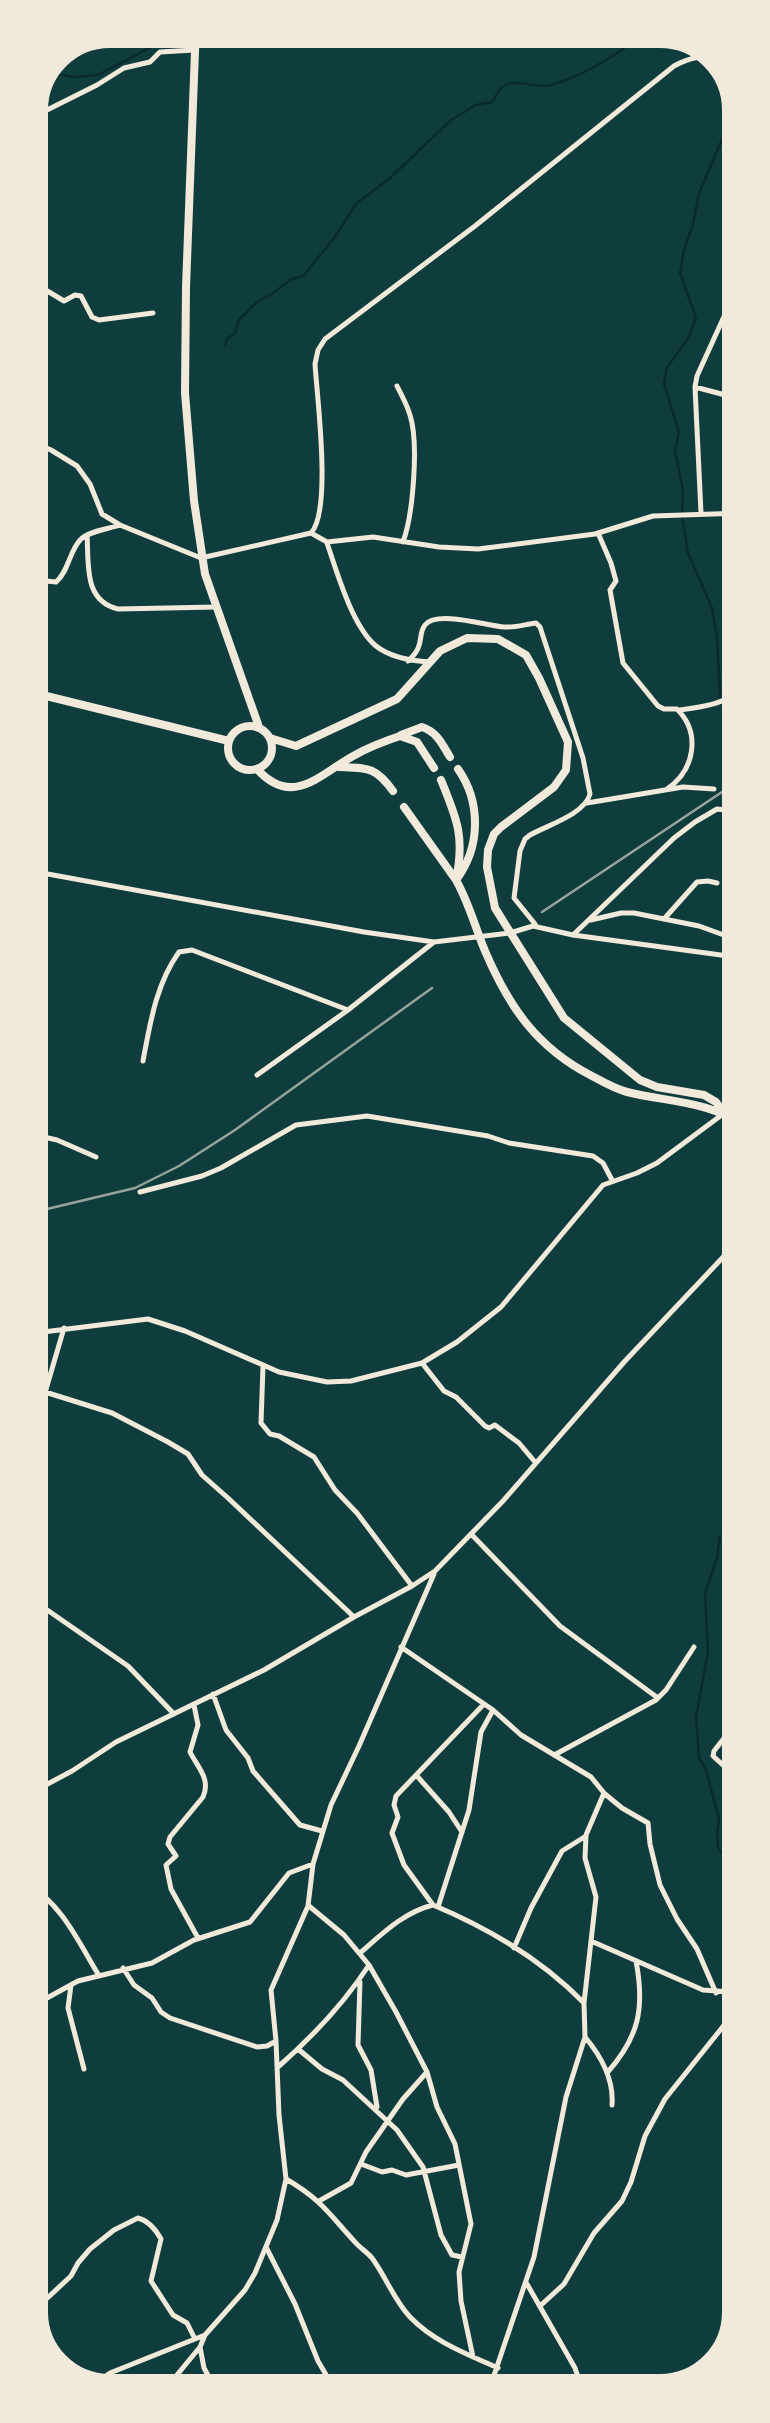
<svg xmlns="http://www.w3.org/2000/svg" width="770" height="2423" font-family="Montserrat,sans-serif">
<rect width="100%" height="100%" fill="#0f3d3e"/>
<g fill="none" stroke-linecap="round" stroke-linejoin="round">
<!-- stream -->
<path stroke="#0a2a2b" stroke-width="2.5" d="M229,25H234
M41,72L75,77L98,75L157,44L180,25
M225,345L227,339L235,333L239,320L257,302L272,294L290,280L304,275L335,237L356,204L390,178L451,120L476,105L492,102C495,98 497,93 500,89C513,75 535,90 552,85C588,74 624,51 652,26
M720,696L717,638L712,608L688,553L682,516L683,490L675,450L679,432L664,384L667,367L688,339L696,318L680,273L684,250L693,224L699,193L733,114L742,100
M720,1536L717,1558L705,1594L708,1652L696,1717L699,1758L706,1770L719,1819L717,1834L718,1848L733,1866L745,1924
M742,1990L740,1970L745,1946
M740,1996L745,2002"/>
<!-- minor -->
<path stroke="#f1e9da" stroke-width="5" d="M25,121L97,85L124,68L150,62L160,52L195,50
M25,271L43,285C45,298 32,311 25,322
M44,289L64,301L75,295L81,296L92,317L99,320L153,313
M397,386C402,396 407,405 410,415C419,443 413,515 403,542
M695,387L729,396L743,391
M26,439L51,450L77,466L90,484L102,514L120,525L201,558L311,533C332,511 317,397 315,364L318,350L325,339L475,226L674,66C690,57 703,56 721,55
M26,473L35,442
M701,513L695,387L697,376L742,277
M311,533L327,542L373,537L439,547L478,549L595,534L653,516L743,513
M598,533L611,563L616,581L610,590L623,663L658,706L664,709H677C701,733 695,770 667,789
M87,535C89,563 83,601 118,609L216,607
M327,543C337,572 352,626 376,646C391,658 412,661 430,662
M26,579L56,582C69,571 69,551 81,539C90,531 108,529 120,525
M408,661C426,645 417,635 425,625C437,610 488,626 504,627C515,628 526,624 536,623L540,627L583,758L590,794C585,814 548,825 530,835L525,839L520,851L514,898L535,924
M679,710C701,707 727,704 743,688
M587,803L683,787L714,789
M26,870L364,932L434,942L510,933L533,926L573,935L743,958
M664,919L697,882L708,881L717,883
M591,920L621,913H634L699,926L732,938L743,937
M573,935L674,838L695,822L717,809L725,810L743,819
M143,1061C150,1024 156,984 179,952L192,950L348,1010
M257,1075L348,1010L434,942
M26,1133L57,1140L96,1157
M140,1192L202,1176L221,1168L296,1125L367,1116L488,1136L509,1143L593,1156L603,1163L612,1180
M27,1334L148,1319L185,1331L279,1372L327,1382L351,1381L422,1363L457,1342L501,1307L603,1185L637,1173L657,1163L723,1114
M422,1363L444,1391L456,1397L485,1426L489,1428L495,1425L519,1443L535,1462
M263,1366L261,1423L270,1434L279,1436L314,1457L335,1490L357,1513L412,1586
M45,1392L112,1413L168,1442L188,1454L202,1475L228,1498L354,1617
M27,1454L64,1328
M472,1535L560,1626L658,1698
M27,1596L128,1666L174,1714
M726,1642L744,1637
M401,1647L493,1710L521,1735L591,1777L604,1793L586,1835L585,1858L596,1897L584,2003L585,2037L566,2097L534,2257L487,2396
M213,1694L226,1730L248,1758L253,1771L300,1825L322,1831
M194,1705L198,1725L190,1752C198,1768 211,1779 203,1797L170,1837L168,1844L176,1856L166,1865L171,1889L198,1938
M556,1754L656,1700L666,1690L694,1647
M724,1766L713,1756L714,1751L736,1723L744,1702
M417,1776L449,1812L462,1832
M605,1794L622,1808L648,1823L650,1844L660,1885L677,1919L697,1949L716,1993
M27,1795L72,1771L116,1742L264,1670L354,1617L412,1586L435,1571L503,1501L625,1361L744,1235
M27,1884C61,1903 78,1941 98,1974
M433,1905L404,1865L392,1833L398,1817L394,1805L396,1796L484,1704
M309,1906L344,1935L369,1965L396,2012L427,2072L437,2107L455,2144L471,2224L459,2272L461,2301L473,2357
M438,1907L469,1810L481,1732L493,1710
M591,1941L703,1990L745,1993
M514,1948L531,1908L562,1851L586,1836
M360,1953C382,1934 404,1912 433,1905C488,1928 542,1960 584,2003
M123,1968L134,1985L152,1998L161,2012L170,2018L257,2047L267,2046L276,2041
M360,1982L358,2045L371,2070L377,2107
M71,1985L68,2008L84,2069
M27,2009L78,1981L152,1963L194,1940L250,1922L289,1873L313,1864
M585,2037C601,2056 614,2079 612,2105
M298,2049L322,2069L343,2080L397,2130L423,2167L441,2235L452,2255L462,2257
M278,2067C311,2038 345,2002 369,1965
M607,2073C639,2037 645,2008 636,1961
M361,2164L382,2172L392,2170L406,2175L459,2165
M286,2179C322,2200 329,2214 355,2242C360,2248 367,2252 372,2258C386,2277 394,2300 410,2317C434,2342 467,2354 498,2368
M319,2201L351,2183L366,2152L403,2099L427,2072
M266,2247L295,2304L318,2361L339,2397
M527,2284L575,2368L584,2396
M540,2306L564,2284L594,2233L622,2201L631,2182L645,2136L665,2099L737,2009L733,1992
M28,2316L71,2276L78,2263L90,2249L114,2230L138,2218C149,2221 156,2230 161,2239L151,2281L173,2315L187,2323L195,2339
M91,2392L98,2382L110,2373L205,2335
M220,2397L204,2368L200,2347L205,2335L245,2290L255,2273L277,2220L286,2179L279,2115L276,2041L271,1990L308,1906L313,1864L331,1805L359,1746L434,1574
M158,2398L200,2347"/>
<!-- trunk -->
<path stroke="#f1e9da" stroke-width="8" d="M196,25L186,287L185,393L194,501L205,574L259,727
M26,691L229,741
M228 748a22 22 0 1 1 44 0a22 22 0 1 1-44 0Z
M401,735L422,727C437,732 442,744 450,757
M270,738L296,746L397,699L440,651L467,638L498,639L526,655L539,678L568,742L566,770L554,787L501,827L494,834L488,850L487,867L495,908L564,1018L640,1080L657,1087L704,1095L716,1102L724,1113
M338,767C367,768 375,766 393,791
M257,769C293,809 321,773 355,755C369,747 385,741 400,736L417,742L434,768
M441,780C457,819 465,837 456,880C469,903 475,927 485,951C509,1007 537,1048 592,1076C603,1082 615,1089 627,1092C667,1102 710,1101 744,1126
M404,807L456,880C481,847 481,802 458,769"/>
<!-- rail -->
<path stroke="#97a49c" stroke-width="2.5" d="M542,912L743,778
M26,1214L135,1188L179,1166L235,1130L432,988"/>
</g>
<!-- crop -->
<path d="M0 0H770V2423H0ZM110 42H660A68 68 0 0 1 728 110V2312A68 68 0 0 1 660 2380H110A68 68 0 0 1 42 2312V110A68 68 0 0 1 110 42Z" fill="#f1e9da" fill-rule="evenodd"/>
<path fill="none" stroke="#f1e9da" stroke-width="12" d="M110 42H660A68 68 0 0 1 728 110V2312A68 68 0 0 1 660 2380H110A68 68 0 0 1 42 2312V110A68 68 0 0 1 110 42Z"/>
</svg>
